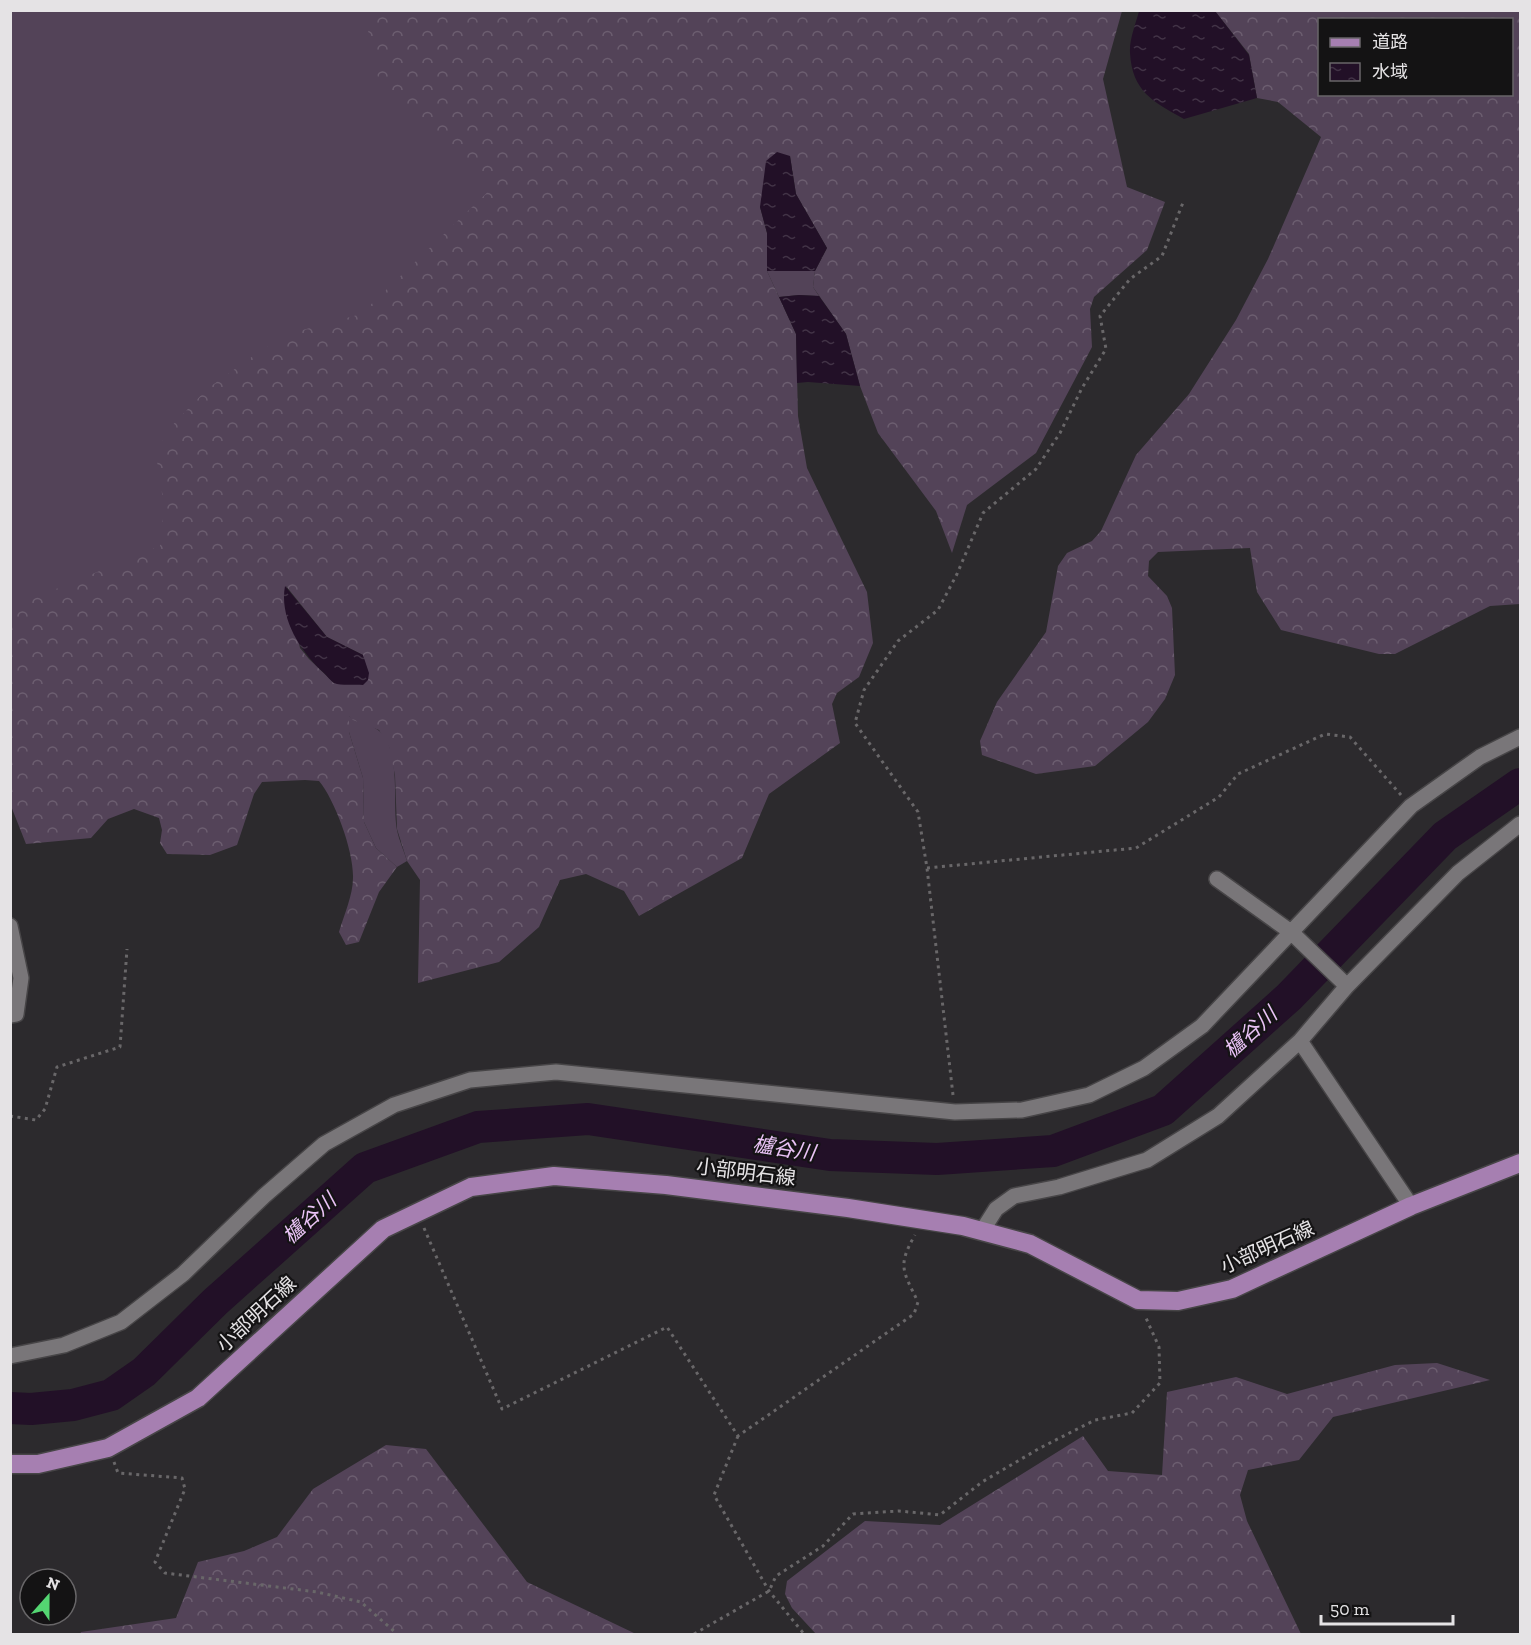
<svg xmlns="http://www.w3.org/2000/svg" width="1531" height="1645" font-family="'Zilla Slab','Noto Sans JP',serif">
<defs>
<pattern id="forest-crowns" width="20" height="18" patternUnits="userSpaceOnUse" patternTransform="scale(1.5)"><rect width="20" height="18" fill="#534358"/><path d="M2 6a3 3 0 1 1 6 0M12 15a3 3 0 1 1 6 0" fill="none" stroke="#6c5e70"/></pattern>
<pattern id="water-ripples" width="26" height="14" patternUnits="userSpaceOnUse" patternTransform="scale(1.5)"><rect width="26" height="14" fill="#221027"/><path d="M2 4q2-2 4 0t4 0M15 11q2-2 4 0t4 0" fill="none" stroke="#423346"/></pattern>
</defs>
<rect width="100%" height="100%" fill="#2c2a2d"/>
<!-- grass -->
<path fill="#534358" d="M11,11H386L521,174L174,550L11,622Z
M767,271H815L813,287L819,296L799,295L779,297Z
M348,715C357,723 369,723 378,730C402,748 392,804 397,830C399,840 404,851 407,861L397,867L376,848L364,822L363,778L349,732Z"/>
<!-- forest -->
<path fill="url(#forest-crowns)" fill-rule="evenodd" d="M364,11H1122L1103,79L1127,187L1165,202L1147,250L1094,297L1090,309L1092,347L1036,453L967,505L952,553L936,511L878,433L860,386L846,334L813,287L815,271L827,248L796,194L790,156L760,207L767,233V271L796,334L798,416L807,468L867,592L873,643L859,677L837,693L832,704L840,743L769,794L742,858L639,916L624,891L586,874L560,880L539,927L499,962L418,983L420,880L407,861L397,829L395,775L389,747L379,730L353,720L349,716V732L363,778L364,822L376,848L397,867L379,892L359,942L346,945L339,932C344,915 353,895 353,878C354,852 335,800 319,781L305,780L262,782L254,794L237,845L210,855L167,854L160,843L162,830L159,818L134,809L108,819L91,838L26,844L11,806L10,608L160,546L164,506L157,461L165,433L207,389L253,356L288,334L361,314L495,185L379,83ZM286,586L327,637L363,655L334,683L309,659L300,648Z
M1215,11H1520V604L1490,606L1395,654H1379L1281,630L1257,592L1250,548L1158,552L1149,561L1148,576L1167,596L1172,608L1175,675L1165,699L1148,722L1095,766L1036,774L982,755L980,741L997,702L1046,632L1058,566L1067,553L1092,541L1101,531L1136,455L1189,394L1236,320L1268,259L1321,137L1278,102L1257,98L1249,54ZM1320,20H1512V94H1320Z
M1437,1363L1490,1380L1333,1417L1299,1460L1248,1470L1240,1495L1247,1521L1301,1634H816L792,1608L785,1594L787,1581L865,1521L940,1525L1083,1436L1108,1471L1162,1475L1167,1392L1236,1377L1287,1394L1395,1365Z
M386,1445L426,1449L527,1582L636,1634H80L81,1632L176,1618L198,1562L244,1551L277,1537L313,1489Z"/>
<!-- water -->
<path fill="url(#water-ripples)" d="M1139,11H1215L1249,55L1257,98L1184,119C1153,102 1132,91 1130,53C1129,40 1136,23 1139,11Z
M777,152L790,156L796,194L827,248L815,271H767V233L760,207L766,161Z
M799,295L819,296L846,334L860,386L808,382L797,383L796,334L779,297Z
M285,586L327,637L363,655L369,673L368,680L363,685C355,684 341,686 334,683C331,681 327,676 324,673C301,652 279,619 285,586Z"/>
<g fill="none" stroke-linecap="round" stroke-linejoin="round">
<!-- river -->
<path stroke="#221027" stroke-width="32" d="M10,1408L31,1409L73,1405L111,1395L144,1372L215,1302L365,1168L478,1127L588,1119L830,1155L937,1159L1053,1151L1163,1110L1289,997L1445,836L1520,784"/>
<defs>
<path id="street" d="M1217,879L1291,932L1347,986
M10,926L21,978L16,1014L10,1015
M1300,1041L1411,1206
M982,1231L996,1209L1014,1196L1059,1187L1147,1160L1218,1116L1300,1041L1347,986L1458,873L1520,824
M10,1356L64,1345L121,1322L183,1274L264,1196L324,1144L394,1105L470,1080L556,1072L955,1112L1022,1110L1089,1095L1144,1068L1202,1026L1411,806L1480,757L1520,737"/>
<path id="primary" d="M10,1464H38L108,1448L198,1398L383,1229L471,1187L554,1176L666,1185L848,1208L963,1226L1030,1244L1138,1300L1178,1301L1232,1289L1411,1206L1520,1163"/>
</defs>
<!-- street casing -->
<use href="#street" stroke="#474547" stroke-width="18"/>
<!-- primary casing -->
<use href="#primary" stroke="#474547" stroke-width="21"/>
<!-- path -->
<path stroke="#696769" stroke-width="3" stroke-dasharray="3 4.5" stroke-linecap="butt" d="M927,868L1136,848L1219,797L1238,774L1325,734L1350,737L1401,795
M953,1095L927,868L918,812L855,723L864,690L898,641L938,610L957,574L983,513L1036,469L1060,433L1082,388L1106,349L1100,316L1130,279L1162,256L1184,200
M10,1116L36,1120L45,1109L57,1067L120,1047L127,949
M424,1228L502,1409L667,1327L738,1436L914,1314L918,1302C903,1271 897,1266 915,1235
M738,1436L714,1495L769,1591L804,1634
M114,1462L118,1473L182,1478L185,1489L155,1562L165,1573L317,1592L361,1602L397,1634
M694,1634L769,1591L776,1576L823,1546L853,1514L899,1511L940,1515L982,1482L1040,1448L1095,1420L1132,1413L1160,1383L1159,1347L1146,1318"/>
<!-- street -->
<use href="#street" stroke="#797679" stroke-width="15"/>
<!-- primary -->
<use href="#primary" stroke="#a67fb1" stroke-width="18"/>
</g>
<g text-anchor="middle" dominant-baseline="central" stroke-width="4.5" stroke-linejoin="round" paint-order="stroke">
<!-- street labels -->
<g font-size="20" fill="#e5e3e5" stroke="#141314">
<text transform="translate(746 1172) rotate(7)">小部明石線</text>
<text transform="translate(1267 1247) rotate(-24)">小部明石線</text>
<text transform="translate(256 1314) rotate(-43)">小部明石線</text>
</g>
<!-- water labels -->
<g font-size="21" font-style="italic" fill="#eac3f6" stroke="#141314">
<text transform="translate(1250 1032) rotate(-42)">櫨谷川</text>
<text transform="translate(784 1148) rotate(9)">櫨谷川</text>
<text transform="translate(309 1218) rotate(-42)">櫨谷川</text>
</g>
</g>
<!-- border -->
<rect width="1531" height="1645" fill="none" stroke="#e5e3e5" stroke-width="24"/>
<!-- legend -->
<rect x="1318" y="18" width="195" height="78" fill="#141314" stroke="#686668" stroke-width="1.5"/>
<rect x="1330" y="38" width="30" height="9" fill="#a67fb1" stroke="#686668" stroke-width="1.5"/>
<text x="1372" y="48" font-size="18" fill="#e5e3e5">道路</text>
<rect x="1330" y="63" width="30" height="18" fill="url(#water-ripples)" stroke="#686668" stroke-width="1.5"/>
<text x="1372" y="78" font-size="18" fill="#e5e3e5">水域</text>
<!-- north arrow -->
<g transform="translate(48 1597) rotate(21)"><circle r="28" fill="#141314" stroke="#686668" stroke-width="1.5"/>
<path d="M0-4.5L10 22L0 15L-10 22Z" fill="#54d672"/>
<text y="-9" font-size="16" font-weight="bold" text-anchor="middle" fill="#e5e3e5">N</text>
</g>
<!-- scale -->
<path d="M1321 1615v9h132v-9" fill="none" stroke="#e5e3e5" stroke-width="3"/>
<text x="1330" y="1615" font-size="18" fill="#e5e3e5" stroke="#141314" stroke-width="4.5" paint-order="stroke">50 m</text>
</svg>
